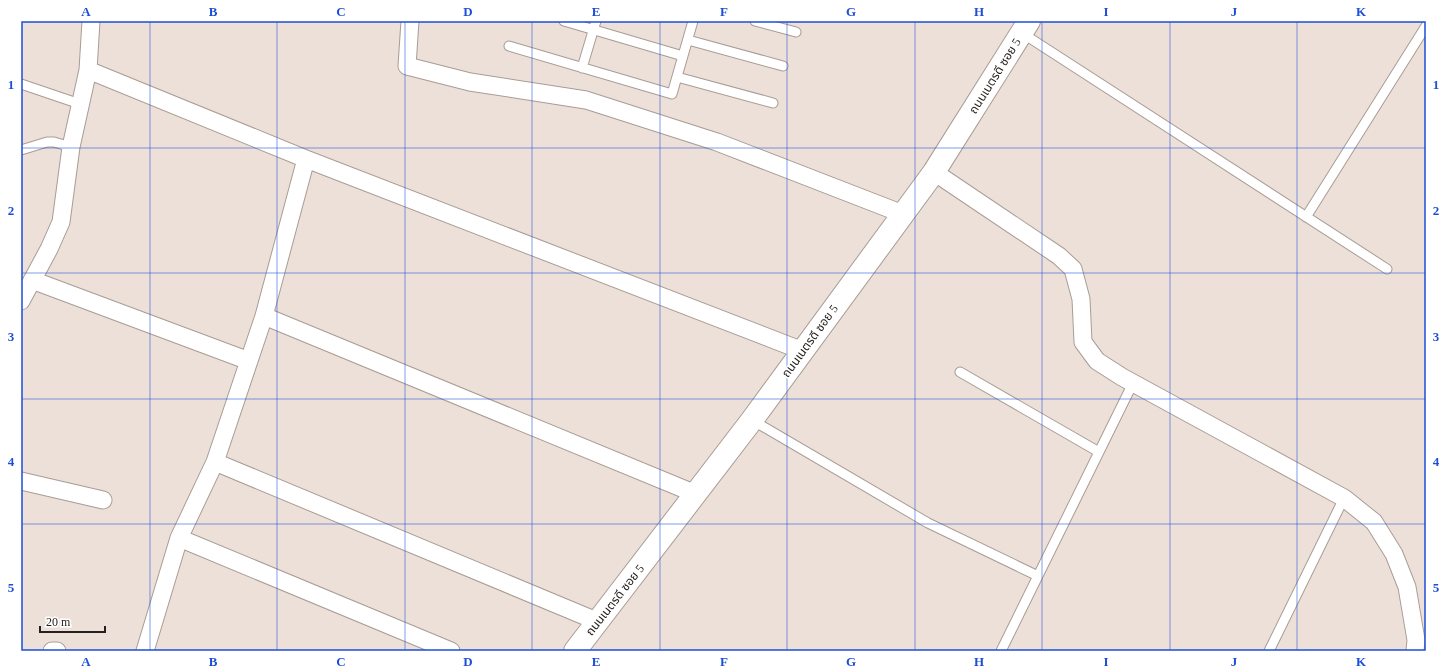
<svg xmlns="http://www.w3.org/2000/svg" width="1447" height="672" font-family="'Times New Roman','Noto Sans Thai',serif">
<rect width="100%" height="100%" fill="#ede0d9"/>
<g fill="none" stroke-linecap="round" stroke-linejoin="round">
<defs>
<path id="lane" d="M564,21L683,56
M755,21L796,32
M1022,33L1387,269
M688,40L783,66
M509,46L672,94L693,21
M582,68L596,21
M677,77L773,103
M21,84L80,104
M21,150L47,142H54L71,147
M1306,217L1426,26
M960,372L1099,452
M752,420L928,523L1038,576
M1001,651L1133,383
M1269,651L1344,498"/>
<path id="street" d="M410,21L407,66L470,82L586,100L717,142L903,214
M88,70L306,159L803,351
M934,172L1059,256L1073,269L1081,299L1083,342L1097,361L1122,377L1344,498L1374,522L1394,554L1407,587L1416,640L1415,651
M32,280L249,361
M21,301L49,249L61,222L71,147L88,70L91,21
M264,316L696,494
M215,462L599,622
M21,481L103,500
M179,538L451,651
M52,651H57
M145,651L179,538L215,462L264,316L306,159"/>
<path id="secondary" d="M575,651L752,420L934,172L1029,21"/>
</defs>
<!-- lane casing -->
<use href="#lane" stroke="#a89c95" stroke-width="11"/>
<!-- street casing -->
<use href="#street" stroke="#a89c95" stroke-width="19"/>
<!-- secondary casing -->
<use href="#secondary" stroke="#a89c95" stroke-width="24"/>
<!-- lane -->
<use href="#lane" stroke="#fff" stroke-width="9"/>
<!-- street -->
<use href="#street" stroke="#fff" stroke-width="17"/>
<!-- secondary -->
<use href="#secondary" stroke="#fff" stroke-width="22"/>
</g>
<!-- grid -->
<path fill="none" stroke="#1d4ed8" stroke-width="1" stroke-opacity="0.55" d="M150,21V651M277,21V651M405,21V651M532,21V651M660,21V651M787,21V651M915,21V651M1042,21V651M1170,21V651M1297,21V651M21,148H1426M21,273H1426M21,399H1426M21,524H1426"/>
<g text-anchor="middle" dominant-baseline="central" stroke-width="3" stroke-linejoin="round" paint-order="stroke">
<!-- street labels -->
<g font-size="12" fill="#25201d" stroke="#fff">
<text transform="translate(995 76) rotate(-58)">ถนนเนตรดี ซอย 5</text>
<text transform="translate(810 341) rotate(-54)">ถนนเนตรดี ซอย 5</text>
<text transform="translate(615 600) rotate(-52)">ถนนเนตรดี ซอย 5</text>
</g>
</g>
<!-- border -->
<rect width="1447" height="672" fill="none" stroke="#ffffff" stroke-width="44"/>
<!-- scale -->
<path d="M40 626v6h65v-6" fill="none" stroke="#25201d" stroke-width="2"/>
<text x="46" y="626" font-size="12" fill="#25201d" stroke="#ffffff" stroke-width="3" paint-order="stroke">20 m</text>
<rect x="22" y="22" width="1403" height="628" fill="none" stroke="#1d4ed8" stroke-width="1.5"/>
<g font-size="13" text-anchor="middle" font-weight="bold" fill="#1d4ed8">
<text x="86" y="16">A</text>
<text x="213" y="16">B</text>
<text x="341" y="16">C</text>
<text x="468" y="16">D</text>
<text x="596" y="16">E</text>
<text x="724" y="16">F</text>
<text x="851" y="16">G</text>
<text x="979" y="16">H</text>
<text x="1106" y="16">I</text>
<text x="1234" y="16">J</text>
<text x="1361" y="16">K</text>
<text x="11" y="89">1</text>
<text x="1436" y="89">1</text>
<text x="11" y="215">2</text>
<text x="1436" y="215">2</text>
<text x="11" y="341">3</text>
<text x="1436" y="341">3</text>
<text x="11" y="466">4</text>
<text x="1436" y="466">4</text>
<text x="11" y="592">5</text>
<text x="1436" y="592">5</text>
<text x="86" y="666">A</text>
<text x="213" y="666">B</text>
<text x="341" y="666">C</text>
<text x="468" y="666">D</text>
<text x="596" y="666">E</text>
<text x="724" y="666">F</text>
<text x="851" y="666">G</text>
<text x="979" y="666">H</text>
<text x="1106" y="666">I</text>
<text x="1234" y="666">J</text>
<text x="1361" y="666">K</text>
</g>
</svg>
